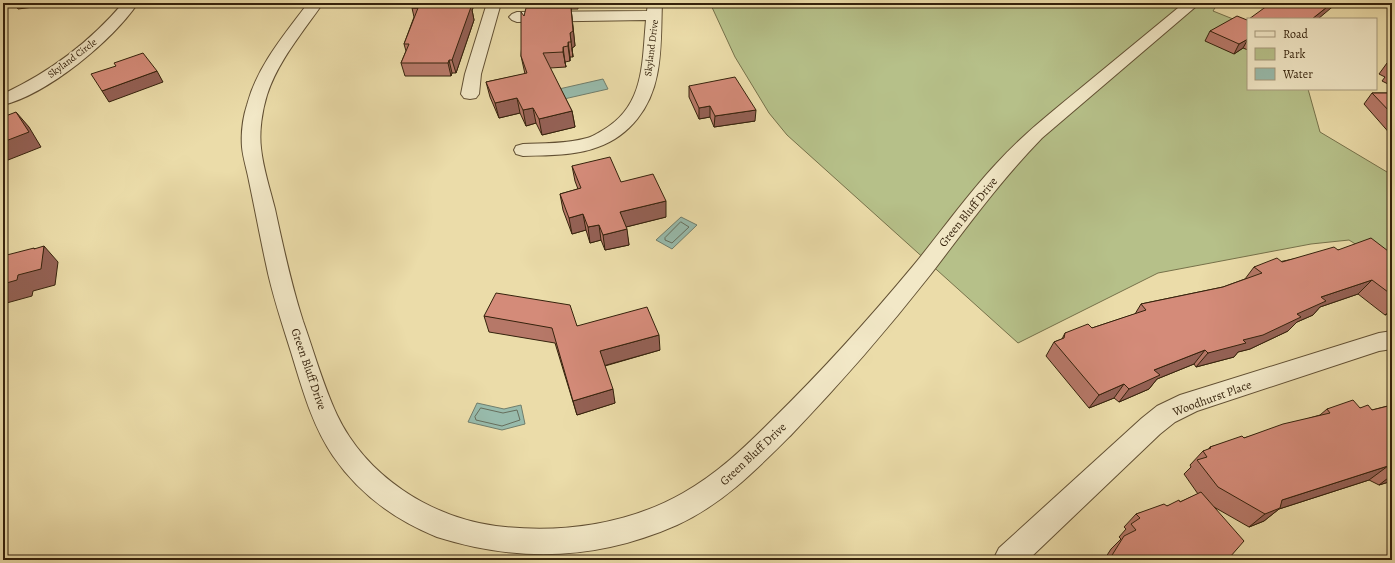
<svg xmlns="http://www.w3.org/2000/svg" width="1395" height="563" font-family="Alegreya,serif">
<rect width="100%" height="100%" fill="#ebdca9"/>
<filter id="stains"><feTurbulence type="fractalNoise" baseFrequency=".005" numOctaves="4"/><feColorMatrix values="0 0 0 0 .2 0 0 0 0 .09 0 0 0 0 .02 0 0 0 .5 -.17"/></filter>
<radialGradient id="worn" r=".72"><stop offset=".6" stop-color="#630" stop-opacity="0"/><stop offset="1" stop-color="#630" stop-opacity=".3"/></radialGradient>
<!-- green -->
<path fill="#b6c089" stroke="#76714a" d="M710,3H1218L1213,11L1248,25V89H1308L1320,132L1392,175V267L1349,240L1311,244L1158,273L1018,343L787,135L769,113L735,57Z"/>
<!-- water -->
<path fill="#98bbac" stroke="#707e6c" d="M603,79L608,89L564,99L559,89Z
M681,217L697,225L672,249L656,240Z
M477,403L504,409L521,405L525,424L502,430L468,422Z"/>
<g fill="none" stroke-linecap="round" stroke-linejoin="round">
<!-- shore -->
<path stroke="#666e5c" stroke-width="1" d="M681,222L689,227L672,243L665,240V238Z
M481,408L503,413L517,410L520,420L502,426L476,420L475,417Z"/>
<defs>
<path id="minor" d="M123,3H138C112,41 48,94 3,105V94C50,72 90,42 123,3Z
M308,3H323C303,32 278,61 267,95C262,111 259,132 261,148C263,168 270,189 275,209C283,246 291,284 303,321C314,352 323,385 337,415C366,476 430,517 496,526C559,534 627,525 683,493C717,474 745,447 772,420C822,371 869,319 913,266C941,232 966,196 996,164C1022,135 1053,111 1082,87C1116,59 1150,31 1184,3H1200L1042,138C1001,180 967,227 931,274C887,330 841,383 792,434C757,469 723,504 677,525C598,560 519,563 437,537C395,520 359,494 333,456C312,425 302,388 291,352C282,323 272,294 266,264C260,237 255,209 249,181C247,170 243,158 242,147C241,134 243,117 247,105C257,66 285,34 308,3Z
M487,3H501L481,74L479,94L476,98L470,99L464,98L461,94L465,74Z
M648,3H662C661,26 662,52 657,75C651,107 630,136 598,147C575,156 548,155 523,156L516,154L514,150L516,146L523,144C544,143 566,144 587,138C592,137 598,133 603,130C645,106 642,62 646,20L517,22L512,20L509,17L512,14L517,12L647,11Z
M1392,331V349L1379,351L1197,411L1175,422L1160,434L1028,560H995L994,558L999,548L1142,418L1157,406L1180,395L1379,333Z"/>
</defs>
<!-- minor casing -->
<use href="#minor" stroke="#625033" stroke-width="2"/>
<!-- minor -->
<use href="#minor" fill="#f2e8c7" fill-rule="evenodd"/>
</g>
<!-- wall -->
<path fill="#b67868" stroke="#35220c" d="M531,3H579H578V9H571L575,46L572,48L573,57H570V61L565,62L566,67L550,68L572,111L575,127L542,135L536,123L526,126L520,113L499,118L490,97L486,82L525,74L521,56L524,16L532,8Z
M412,8H473L472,10L474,20L456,73H452L451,76H405L401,63L406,51L404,44L414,17Z
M1247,20H1248V50L1243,48L1234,54L1205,41L1210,31Z
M1392,60V86L1382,81L1385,77L1379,74L1387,63Z
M689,86L755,121L714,127L710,117L699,119L689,97Z
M1372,93H1392V136L1364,104Z
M572,166L621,182L666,217L626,227L629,245L605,250L601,240L590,243L586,230L572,234L563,210L560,194L578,189L575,181Z
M1338,250L1392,254V312L1385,315L1358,294L1320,307L1313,315L1297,322L1288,331L1250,349L1238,352L1234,357L1196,367L1194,364L1157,379L1149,389L1119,402L1114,398L1089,408L1046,356L1054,342L1062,339L1065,333L1092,328L1135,314L1141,304L1223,287L1245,279L1254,267Z
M484,316L577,326L660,350L605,366L615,403L577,415L555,343L489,332Z
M1392,405V481L1379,485L1369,480L1279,509L1264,521L1249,527L1214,507L1227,560H1104L1111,549L1121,539L1119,537L1126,529L1124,527L1136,514L1167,506L1180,502L1198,494L1184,474L1191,467L1190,465L1203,451L1208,450L1210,447L1244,438L1320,415L1327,409L1360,408L1372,410Z"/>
<!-- shaded-wall -->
<path fill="#946155" stroke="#35220c" d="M14,3H65L18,9Z
M466,3H472L473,8L472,10L474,20L456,73L452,60L465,7Z
M1332,3H1337L1318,19H1312Z
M571,8L575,46L572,48L573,57L570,33Z
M1248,39L1243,48L1234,54L1239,44Z
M568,42L570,57V61L568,46Z
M563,47L565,62L566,67L563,52Z
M449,60L452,73L451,76L448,63Z
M157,71L163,82L109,102L102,91Z
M517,98L520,113L499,118L495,103Z
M710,106V117L699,119V108Z
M533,108L536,123L526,126L523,110Z
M756,110L755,121L714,127L715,116Z
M572,111L575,127L542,135L539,119Z
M16,112L29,127L41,147L3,162V142Z
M666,201V217L622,228L620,212Z
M583,214L586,230L572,234L569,218Z
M599,225L601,240L590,243L588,227Z
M627,229L629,245L605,250L603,235Z
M44,246L58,262L55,285L33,291L32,296L3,304V284L18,275L34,249V248L42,257Z
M1372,280L1358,294L1320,307L1313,315L1297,322L1288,331L1250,349L1238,352L1234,357L1196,367L1208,353L1297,314L1321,297Z
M1392,309V312L1385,315Z
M659,335L660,350L603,366L600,351Z
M1205,350L1194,364L1157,379L1149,389L1119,402L1129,389L1154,370Z
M1124,384L1114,398L1089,408L1099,395Z
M613,389L615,403L577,415L573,401Z
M1388,466L1369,480L1279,509L1264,521L1249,527L1282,500Z
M1392,475V481L1379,485Z"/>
<!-- building -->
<path fill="#d48b79" stroke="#35220c" d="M414,3H466L465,7H471L452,60H449L448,63H401L409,44H404L418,8H412Z
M1271,3H1332L1312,19H1249Z
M526,8H571L573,31L570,33L571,42H568V46L563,47V52L543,53L572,111L539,119L533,108L523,110L517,98L495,103L486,82L527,73L521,56V12L524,16Z
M1237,16L1247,20H1248V39L1239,44L1210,31Z
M143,53L157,71L102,91L91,74L116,66L114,63Z
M1392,60V65L1387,63Z
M735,77L756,110L715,116L710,106L699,108L689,86Z
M1372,93H1392V114Z
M16,112L29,132L3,142V117Z
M610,157L621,182L653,174L666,201L620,212L627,229L603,235L599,225L588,227L583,214L569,218L560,194L581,188L572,166Z
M1371,238L1392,254V295L1372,280L1321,297L1326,301L1297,314L1301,317L1263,335L1243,340L1246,343L1208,353L1205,350L1154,370L1160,375L1129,389L1124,384L1099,395L1054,342L1064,338L1065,333L1088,324L1092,328L1146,310L1141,304L1223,287L1262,273L1254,267L1277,258L1282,262L1334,247L1338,250Z
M44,246L41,269L18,275L17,280L3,284V256L34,248V249Z
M496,293L570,305L577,326L647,307L659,335L600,351L613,389L573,401L552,328L484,316Z
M1353,400L1360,408L1368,405L1372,410L1392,405V468L1388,466L1282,500L1280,508L1265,514L1218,487L1197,460L1207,457L1203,451L1211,448L1210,447L1242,436L1244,438L1283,424L1330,413L1327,409Z
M1201,492L1244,541L1230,557L1224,560H1109L1124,536L1136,530L1131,524L1140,518L1136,514L1164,504L1167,506L1179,500L1180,502Z
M933,556L939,560H930Z"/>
<g text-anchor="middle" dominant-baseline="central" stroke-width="3.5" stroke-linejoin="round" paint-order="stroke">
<!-- far-street labels -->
<g font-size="10" fill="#35220c" stroke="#f2e8c7">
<text transform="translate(651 48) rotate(-83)">Skyland Drive</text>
<text transform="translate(72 58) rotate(-37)">Skyland Circle</text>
</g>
<!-- street labels -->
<g font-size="12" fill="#35220c" stroke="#f2e8c7">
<text transform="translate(968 212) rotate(-51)">Green Bluff Drive</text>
<text transform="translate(309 369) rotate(71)">Green Bluff Drive</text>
<text transform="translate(1212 398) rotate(-20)">Woodhurst Place</text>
<text transform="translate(753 454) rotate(-43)">Green Bluff Drive</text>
</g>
</g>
<!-- margin -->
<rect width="1395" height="563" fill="none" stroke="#ebdca9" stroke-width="16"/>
<rect x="4" y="4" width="1387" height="555" fill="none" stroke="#35220c" stroke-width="2"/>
<rect x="8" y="8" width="1379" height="547" fill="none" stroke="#35220c"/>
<!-- legend -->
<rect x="1247" y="18" width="130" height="72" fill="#f2e8c7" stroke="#a6997c"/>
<rect x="1255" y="31" width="20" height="6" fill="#f2e8c7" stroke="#a6997c"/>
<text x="1283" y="38" font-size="12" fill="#35220c">Road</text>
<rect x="1255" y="48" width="20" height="12" fill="#b6c089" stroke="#a6997c"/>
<text x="1283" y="58" font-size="12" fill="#35220c">Park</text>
<rect x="1255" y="68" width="20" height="12" fill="#98bbac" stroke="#a6997c"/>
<text x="1283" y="78" font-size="12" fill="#35220c">Water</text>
<rect width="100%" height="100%" filter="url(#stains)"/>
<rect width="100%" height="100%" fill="url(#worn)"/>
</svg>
